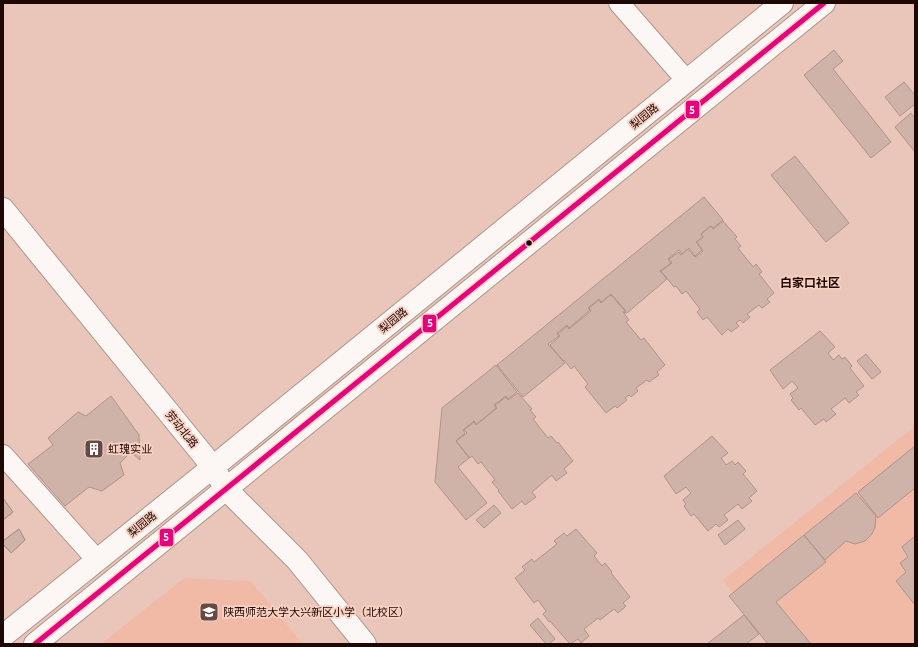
<svg xmlns="http://www.w3.org/2000/svg" width="918" height="647" font-family="Cabin,'Noto Sans SC',sans-serif">
<rect width="100%" height="100%" fill="#e9c6b9"/>
<!-- built -->
<path fill="#f1baa6" d="M915,426V644H773L723,580Z
M184,578L251,581L303,644H101Z"/>
<!-- building -->
<path fill="#cfb3a9" stroke="#ae9389" d="M834,50L843,61L833,69L891,142L871,158L804,75Z
M904,82L915,95V104L900,116L885,97Z
M911,113L915,118V152L895,127Z
M795,156L849,223L826,242L771,175Z
M704,197L723,220L713,228L711,226L701,234L703,237L696,242L702,250L695,256L689,248L682,254L679,250L668,259L671,263L660,271L667,279L627,313H624L626,311L611,294L601,302L599,299L588,308L590,310L569,328L567,325L557,333L559,336L548,344L565,363L523,397L497,365Z
M723,221L737,237L735,239L741,246L738,248L753,267L756,264L762,272L759,274L774,293L767,299L770,302L762,308L759,305L747,314L750,317L743,323L740,320L736,323L739,326L731,332L728,329L722,335L707,317L703,320L697,312L700,309L686,291L682,294L676,286L674,287L661,271L672,263L669,259L679,252L681,255L688,249L695,257L703,251L697,242L703,237L701,234L711,226L713,229Z
M611,295L625,311L623,312L629,320L626,322L641,340L644,338L665,365L657,372L659,375L649,382L647,380L636,388L638,391L631,397L629,395L625,398L627,400L617,408L615,406L606,413L585,387L588,384L574,366L571,369L564,360L563,361L550,345L560,336L558,334L567,326L569,329L591,311L589,308L599,300L601,303Z
M820,331L835,347L828,353L833,360L839,355L842,359L845,357L852,366L850,368L864,386L856,392L859,395L849,403L845,398L831,409L836,414L826,422L824,419L815,425L801,408L799,410L791,400L793,398L790,394L798,388L792,381L783,389L770,370Z
M866,354L881,372L872,379L857,361Z
M496,365L517,392L508,399L506,396L494,405L496,408L482,420L476,424L474,421L463,430L465,433L456,441L469,458L458,467L487,503L466,520L435,482L442,408Z
M518,393L532,409L530,410L536,417L533,419L548,438L551,436L557,443L558,442L573,461L564,469L567,473L556,481L552,475L532,492L536,497L525,505L522,501L512,509L498,491L499,490L492,482L495,480L481,462L478,464L472,456L470,458L456,441L467,433L464,430L474,422L476,425L497,408L495,405L506,397L508,400Z
M111,396L139,435L140,460L131,452L120,463L124,475L102,491L89,487L65,506L28,464L53,445L48,438L78,412L86,416Z
M712,436L728,453L721,458L726,465L732,461L735,465L738,462L746,471L743,474L757,491L749,498L752,501L742,509L738,504L724,515L728,520L719,527L716,524L708,531L694,514L691,516L684,506L686,504L683,500L691,493L686,487L676,494L664,476Z
M915,446V488L878,518L858,492Z
M856,493L876,516L875,527L872,534L865,541L855,544L846,541L825,560L804,535Z
M3,498L13,512L3,520Z
M3,498L13,512L3,520Z
M494,505L501,513L484,528L476,520Z
M738,520L745,529L725,545L718,535Z
M19,529L25,540L11,553L3,544V541Z
M19,529L25,540L11,553L3,544V541Z
M576,529L597,553L594,556L602,566L605,563L612,572L611,573L630,597L623,603L626,606L618,613L614,609L600,620L598,618L584,629L589,636L581,643L578,639L570,644L550,621L549,622L543,614L546,611L538,600L534,603L515,578L525,570L522,567L532,559L534,562L557,544L554,541L564,533L567,536Z
M804,535L826,562L776,602L811,644H768L729,596Z
M915,536V605L896,581L906,572L900,563L908,557L902,547Z
M744,615L759,634L746,644H707Z
M538,618L555,639L549,644H546L530,625Z"/>
<g fill="none" stroke-linecap="round" stroke-linejoin="round">
<defs>
<path id="minor" d="M619,3L687,81
M3,455L97,560"/>
<path id="tertiary" d="M3,209L213,467L226,489L297,560L365,644"/>
<path id="secondary" d="M3,636L213,467L782,3
M35,644L824,3"/>
</defs>
<!-- minor casing -->
<use href="#minor" stroke="#af948a" stroke-width="22"/>
<!-- tertiary casing -->
<use href="#tertiary" stroke="#af948a" stroke-width="24"/>
<!-- secondary casing -->
<use href="#secondary" stroke="#af948a" stroke-width="24"/>
<!-- minor -->
<use href="#minor" stroke="#fcf6f4" stroke-width="20"/>
<!-- tertiary -->
<use href="#tertiary" stroke="#fcf6f4" stroke-width="22"/>
<!-- secondary -->
<use href="#secondary" stroke="#fcf6f4" stroke-width="22"/>
<defs>
<path id="bus-1" d="M35,644L824,3"/>
</defs>
<!-- bus-1 casing -->
<use href="#bus-1" stroke="#f8d1c3" stroke-width="8"/>
<!-- bus-1 -->
<use href="#bus-1" stroke="#e5007d" stroke-width="5"/>
</g>
<!-- icons -->
<defs>
<symbol id="building-square" viewBox="-11 -11 22 22"><rect x="-9" y="-9" width="18" height="18" rx="4" fill="#654a43" stroke="#f8d1c3"/><path d="M-4-6H4V6H1V3H-1V6H-4ZM-2.5-4.3h1.7v1.8h-1.7ZM.8-4.3h1.7v1.8H.8ZM-2.5-1h1.7V.8h-1.7ZM.8-1h1.7V.8H.8Z" fill="#fff"/></symbol>
<symbol id="school-square" viewBox="-11 -11 22 22"><rect x="-9" y="-9" width="18" height="18" rx="4" fill="#654a43" stroke="#f8d1c3"/><path d="M0-5L7-2L0 1L-7-2ZM-4 1L0 2.5L4 1V4Q0 6-4 4Z" fill="#fff"/></symbol>
</defs>
<g fill-rule="evenodd">
<use href="#building-square" x="83" y="438" width="22" height="22"/>
<use href="#school-square" x="198" y="601" width="22" height="22"/>
</g>
<!-- markers -->
<circle fill="#1e0803" stroke="#f8d1c3" stroke-width="1.5" cx="529" cy="243" r="3.5"/>
<g text-anchor="middle" dominant-baseline="central" stroke-width="3.5" stroke-linejoin="round" paint-order="stroke">
<!-- street labels -->
<g font-size="11" fill="#1e0803" stroke="#f8d1c3">
<text transform="translate(644 116) rotate(-39)">梨园路</text>
<text transform="translate(393 320) rotate(-39)">梨园路</text>
<text transform="translate(182 429) rotate(51)">劳动北路</text>
<text transform="translate(142 524) rotate(-39)">梨园路</text>
</g>
<!-- poi labels -->
<g font-size="11" fill="#1e0803" stroke="#f8d1c3" text-anchor="start">
<text x="108" y="449">虹瑰实业</text>
<text x="223" y="612">陕西师范大学大兴新区小学（北校区）</text>
</g>
<!-- neighbourhood labels -->
<g font-size="12" font-weight="bold" fill="#1e0803" stroke="#f8d1c3">
<text x="810" y="282">白家口社区</text>
</g>
</g>
<g stroke="#f8d1c3" stroke-width="1.5">
<rect x="685" y="100" width="15" height="19" rx="4" fill="#e5007d"/>
<rect x="422" y="314" width="15" height="19" rx="4" fill="#e5007d"/>
<rect x="159" y="528" width="15" height="19" rx="4" fill="#e5007d"/>
</g>
<g font-size="11" text-anchor="middle" font-weight="bold" fill="#fff">
<text x="692" y="114">5</text>
<text x="430" y="327">5</text>
<text x="166" y="541">5</text>
</g>
<!-- border -->
<rect width="918" height="647" fill="none" stroke="#1e0803" stroke-width="8"/>
</svg>
